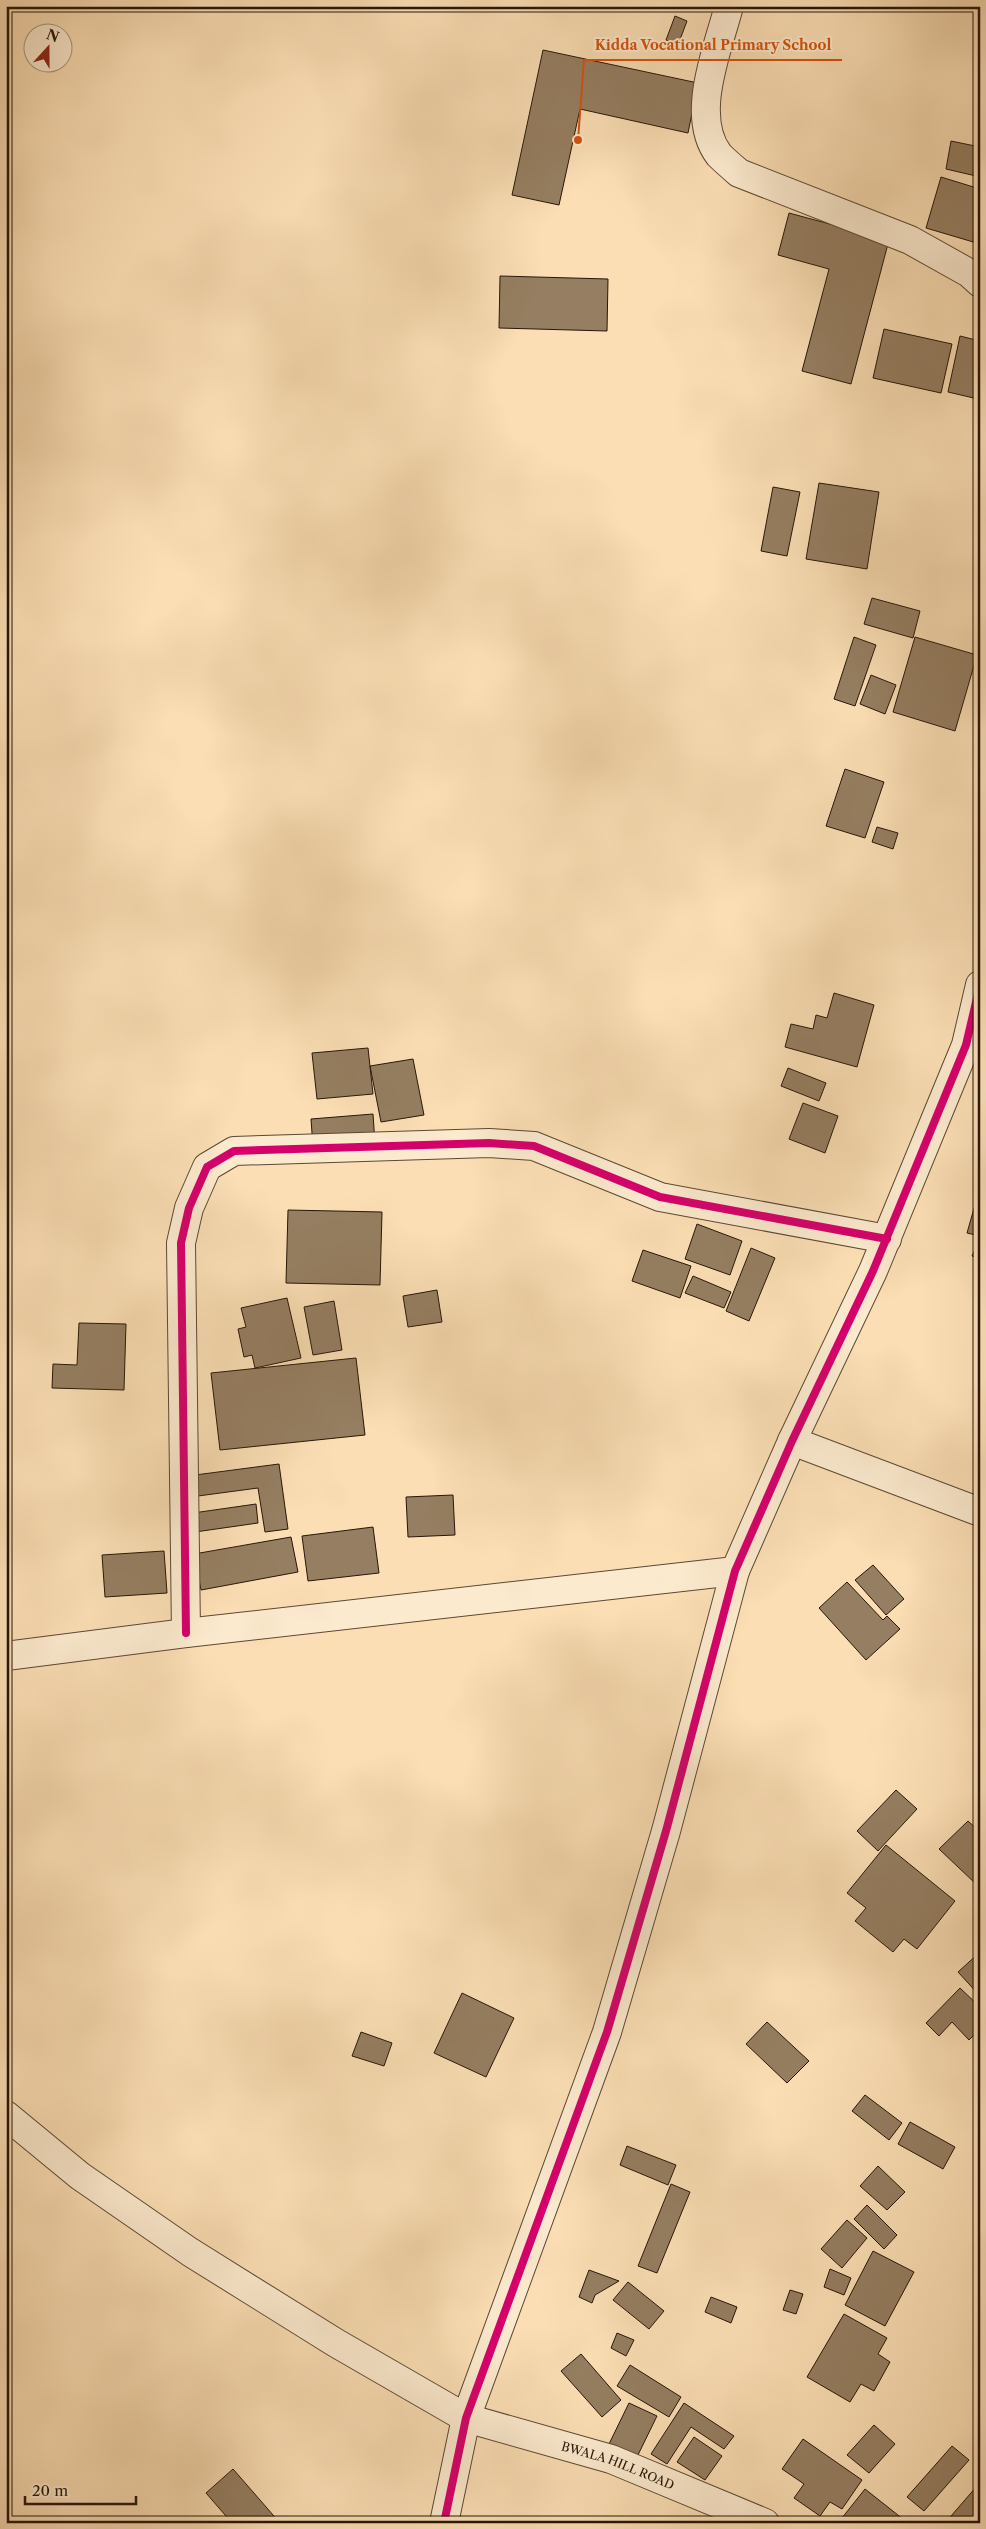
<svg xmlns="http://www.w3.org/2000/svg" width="986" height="2529" font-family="'Libre Caslon Text',serif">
<rect width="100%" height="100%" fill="#fbdeb4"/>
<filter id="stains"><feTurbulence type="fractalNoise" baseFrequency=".004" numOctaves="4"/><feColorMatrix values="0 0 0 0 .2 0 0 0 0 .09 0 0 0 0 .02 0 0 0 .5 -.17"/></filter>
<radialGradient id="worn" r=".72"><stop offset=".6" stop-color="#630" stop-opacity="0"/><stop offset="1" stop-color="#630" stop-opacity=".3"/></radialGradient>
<!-- building -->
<path fill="#957e61" stroke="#271608" d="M675,16L687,21L678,45L666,40Z
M543,50L698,83L688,133L580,109L559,205L512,195Z
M951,141L980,147L976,176L946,169Z
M941,177L980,189V244L926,228Z
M789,213L889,240L851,384L802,371L829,269L778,255Z
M500,276L608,279L607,331L499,328Z
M884,329L952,344L941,393L873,378Z
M960,336L980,341L978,399L948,392Z
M819,483L879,492L867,569L806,559Z
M773,487L800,492L787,556L761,551Z
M872,598L920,611L913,638L864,624Z
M854,637L876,645L855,706L834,699Z
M915,637L977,655L955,731L893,712Z
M871,675L896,685L885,714L860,704Z
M845,769L884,782L865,838L826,826Z
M877,827L898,833L893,849L872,842Z
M834,993L874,1005L857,1067L785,1047L791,1024L813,1029L816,1015L827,1018Z
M368,1048L373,1094L317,1099L312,1053Z
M413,1059L424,1115L381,1122L370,1066Z
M788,1068L826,1083L819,1101L781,1086Z
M803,1103L838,1116L825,1153L789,1139Z
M373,1114L375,1143L313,1147L311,1119Z
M980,1187V1236L967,1233Z
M288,1210L382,1212L380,1285L286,1283Z
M697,1224L742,1241L730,1275L685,1259Z
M978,1243H980V1259L972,1256Z
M751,1248L775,1258L749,1321L726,1311Z
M643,1250L691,1266L680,1298L632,1281Z
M693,1276L731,1292L724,1308L685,1293Z
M437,1290L442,1322L408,1327L403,1296Z
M287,1298L301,1358L255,1368L252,1355L244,1357L238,1329L246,1327L241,1308Z
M334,1301L342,1350L313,1355L304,1307Z
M79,1323L126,1324L124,1390L52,1388L53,1364L77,1365Z
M356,1358L365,1435L220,1450L211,1373Z
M279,1464L288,1529L265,1532L258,1488L198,1496L195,1475Z
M453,1495L455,1535L408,1537L406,1497Z
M256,1504L258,1523L195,1532L193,1513Z
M373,1527L379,1573L308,1581L302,1536Z
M291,1537L298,1572L201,1590L194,1554Z
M164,1551L167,1593L105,1597L102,1555Z
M873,1565L904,1599L886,1615L855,1580Z
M847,1582L883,1620L887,1616L900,1629L866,1660L819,1608Z
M896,1790L917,1809L878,1851L857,1831Z
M968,1821L980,1832V1880L976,1884L939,1849Z
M886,1845L955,1901L917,1949L904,1939L893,1952L855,1921L866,1908L847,1893Z
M980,1952V1996L958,1972Z
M960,1988L980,2007V2029L969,2040L952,2022L939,2036L926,2023Z
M462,1993L514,2018L486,2077L434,2053Z
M767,2022L809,2061L787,2083L746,2044Z
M361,2032L392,2043L384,2066L352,2056Z
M865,2095L902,2123L889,2140L852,2111Z
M910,2122L955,2147L943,2169L898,2144Z
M627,2146L676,2165L668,2185L620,2165Z
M878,2166L905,2192L887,2210L860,2186Z
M671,2184L690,2192L657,2273L638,2266Z
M867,2205L897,2235L884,2249L854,2219Z
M847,2220L867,2238L842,2268L821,2249Z
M873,2251L914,2272L885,2326L845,2305Z
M830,2269L851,2278L844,2295L824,2287Z
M589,2270L619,2281L595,2295L592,2303L579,2297Z
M628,2282L664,2311L649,2329L613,2300Z
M790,2290L803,2294L796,2314L783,2310Z
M711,2297L737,2307L731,2323L705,2312Z
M844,2314L887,2338L878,2354L890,2362L874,2391L861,2384L850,2402L807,2377Z
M617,2333L634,2340L626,2356L611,2348Z
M581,2354L621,2400L602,2417L561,2371Z
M630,2365L681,2397L669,2417L617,2386Z
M629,2403L657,2416L637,2457L609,2444Z
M684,2403L734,2436L724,2449L691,2427L667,2464L651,2454Z
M874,2425L895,2444L869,2473L847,2455Z
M694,2437L722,2456L705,2480L677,2462Z
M803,2439L862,2480L842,2509L830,2502L820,2516L794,2498L804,2484L782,2469Z
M952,2446L969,2460L924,2511L907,2497Z
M233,2469L280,2523H232L206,2493Z
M977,2486L980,2489V2512L970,2523H945Z
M865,2489L908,2523H838Z"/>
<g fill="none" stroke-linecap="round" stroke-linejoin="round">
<defs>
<g id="street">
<path d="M729,6C718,49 689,116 719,155C725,161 732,167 739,173L910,240L969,273L980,283"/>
<path d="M792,1441L980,1512"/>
<path d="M186,1633L181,1243L189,1208L207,1167L234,1151L489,1143L534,1146L660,1197L887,1239"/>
<path d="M6,1656L186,1633L735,1571"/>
<path id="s1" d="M6,2115L80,2176L190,2252L336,2343L466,2418L611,2459L765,2523"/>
<path d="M444,2523L466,2418L607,2032L666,1831L735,1571L792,1441L873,1271L966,1045L980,985"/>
</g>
</defs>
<!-- street casing -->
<use href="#street" stroke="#5c4833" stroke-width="30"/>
<!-- street -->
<use href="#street" stroke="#fceace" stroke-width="28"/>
<defs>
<path id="cycleway" d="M186,1633L181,1243L189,1208L207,1167L234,1151L489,1143L534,1146L660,1197L887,1239
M444,2523L466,2418L607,2032L666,1831L735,1571L792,1441L873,1271L966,1045L980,985"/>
</defs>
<!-- cycleway casing -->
<use href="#cycleway" stroke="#fceace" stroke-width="11"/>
<!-- cycleway -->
<use href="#cycleway" stroke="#d6006c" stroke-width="8"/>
</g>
<g text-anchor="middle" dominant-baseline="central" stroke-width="4" stroke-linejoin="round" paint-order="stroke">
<!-- street labels -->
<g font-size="12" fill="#271608" stroke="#fceace">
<text stroke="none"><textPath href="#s1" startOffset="711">BWALA HILL ROAD</textPath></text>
</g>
</g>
<!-- callouts -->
<path fill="none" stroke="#d5520c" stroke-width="2" d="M578 140L584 60H842"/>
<circle fill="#d5520c" stroke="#fceace" stroke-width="2" cx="578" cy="140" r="5"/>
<g font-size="14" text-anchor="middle" font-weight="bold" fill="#d5520c" stroke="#fceace" stroke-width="4" stroke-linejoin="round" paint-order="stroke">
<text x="713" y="50">Kidda Vocational Primary School</text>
</g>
<!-- margin -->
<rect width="986" height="2529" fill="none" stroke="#fbdeb4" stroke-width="25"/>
<rect x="8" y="8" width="971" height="2514" fill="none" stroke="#271608" stroke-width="2.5"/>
<rect x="12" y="12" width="961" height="2504" fill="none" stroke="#271608"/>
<!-- north arrow -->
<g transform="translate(48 48) rotate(21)"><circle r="24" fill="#fceace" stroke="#a7957f"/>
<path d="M0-4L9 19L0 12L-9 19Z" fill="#8f2418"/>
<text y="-8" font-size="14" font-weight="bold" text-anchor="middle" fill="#271608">N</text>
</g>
<!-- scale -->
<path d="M25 2496v8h111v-8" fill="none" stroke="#271608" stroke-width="2.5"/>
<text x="32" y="2496" font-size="15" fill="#271608" stroke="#fceace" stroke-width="4" paint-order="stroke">20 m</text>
<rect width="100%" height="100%" filter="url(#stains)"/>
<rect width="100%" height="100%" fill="url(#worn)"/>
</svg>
